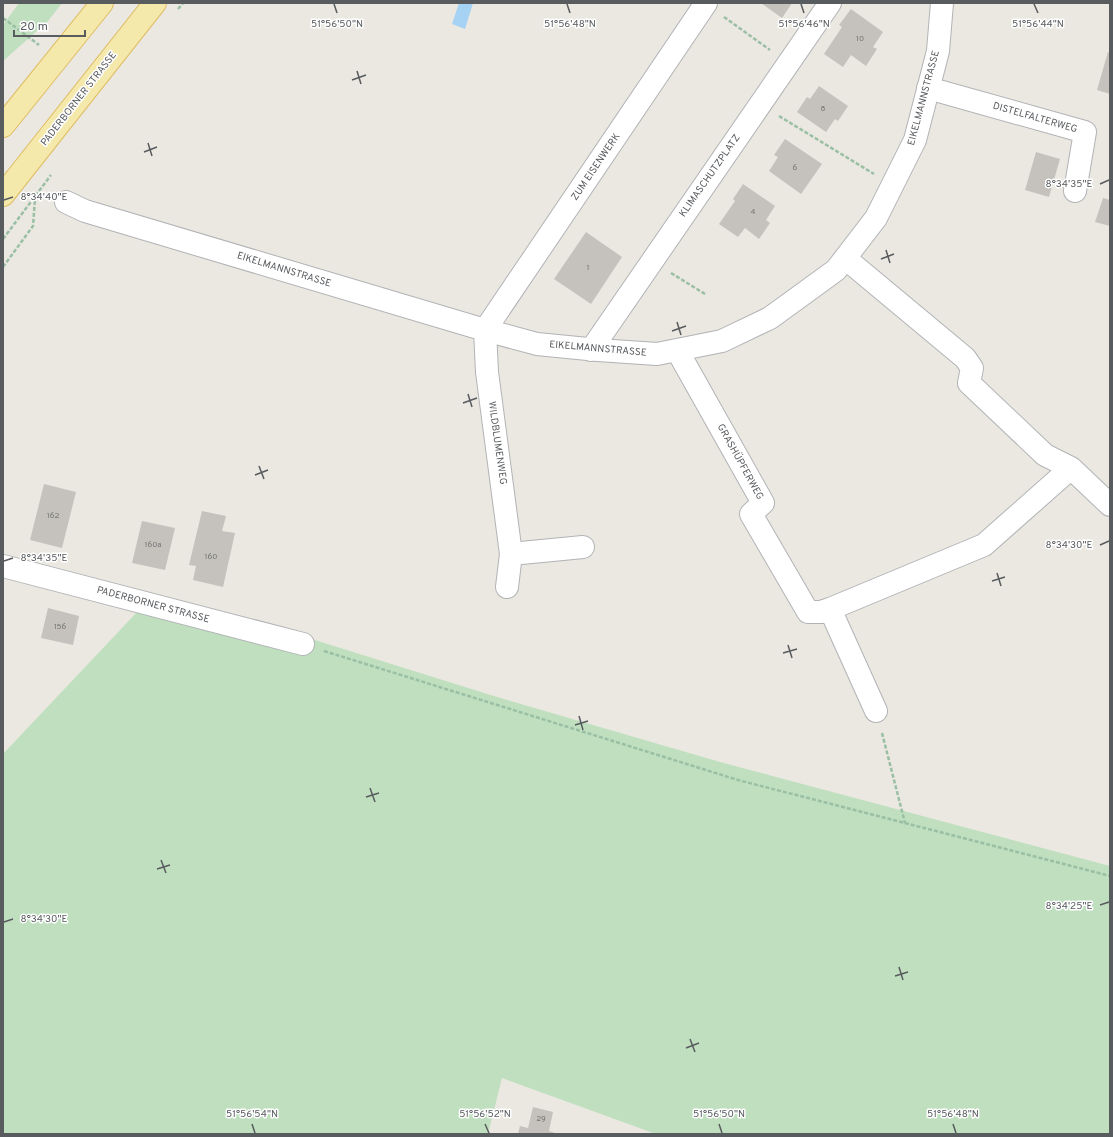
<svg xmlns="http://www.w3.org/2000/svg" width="1113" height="1137" font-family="Overpass,sans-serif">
<rect width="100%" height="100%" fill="#eae8e0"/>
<!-- green -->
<path fill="#bfdfbf" d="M19,3H62L48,21L3,61V25Z
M139,610L251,620L497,697L720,762L1110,866V1134H656L502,1078L488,1134H3V754Z"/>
<!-- water -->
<path fill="#a6d2f4" d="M459,3H473L465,29L452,24Z"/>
<!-- building -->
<path fill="#c5c2bd" d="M761,3H792L782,18Z
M851,9L883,32L873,47L877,49L866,66L851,55L843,67L824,54L842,27L839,25Z
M1108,52L1110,53V94L1097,90Z
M819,86L848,106L838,121L835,119L826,132L797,112L807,97L810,99Z
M785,139L822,164L801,194L769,171L778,157L774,155Z
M1036,152L1060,159L1049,197L1025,190Z
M743,184L775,206L766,220L770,223L759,239L745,228L738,237L719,224L735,201L733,199Z
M1103,198L1110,200V226L1095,222Z
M586,232L622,257L591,304L554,279Z
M44,484L76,492L62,548L30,540Z
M202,511L226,516L222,531L235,533L223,587L193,580L196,566L189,565Z
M142,521L175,528L165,570L132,563Z
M48,608L79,616L73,645L41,638Z
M533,1107L553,1112L549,1131L558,1134H518L520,1126L528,1128Z"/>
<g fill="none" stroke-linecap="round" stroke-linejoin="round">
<defs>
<path id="minor" d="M928,88L1085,132L1075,191
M66,202L85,211L485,330L537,344L598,350L657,354L722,341L770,318L836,270L876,218L915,140L938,51L942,3
M845,258L965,358L972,368L969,383L1045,455L1071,468L984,545L830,609L876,711
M591,350L830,3
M677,350L763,503L751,514L808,612H821L830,609
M1071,468L1110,505
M511,554L583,547
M3,566L303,644
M507,587L511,554L487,372L485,330L706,3"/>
<path id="major" d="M3,126L102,3
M3,195L155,3"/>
</defs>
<!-- minor casing -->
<use href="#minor" stroke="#b1b3b6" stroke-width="24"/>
<!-- major casing -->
<use href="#major" stroke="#dfbd64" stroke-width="24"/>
<!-- path -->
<path stroke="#9abfa4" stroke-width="2.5" stroke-dasharray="4 2" stroke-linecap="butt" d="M178,9L183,3
M724,17L770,50
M3,18L39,45
M779,116L874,174
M3,239L51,175
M3,267L33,226L35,199
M671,273L705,294
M324,651L738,780L1110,876
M882,733L905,823"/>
<!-- minor -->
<use href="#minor" stroke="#fff" stroke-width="22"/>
<!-- major -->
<use href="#major" stroke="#f4e8ab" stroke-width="22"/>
</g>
<!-- ticks -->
<path fill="none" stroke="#595c5f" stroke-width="1.5" d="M334,4L337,13M567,4L570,13M801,4L804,13M1034,4L1038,13M357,71L361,84M352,80L366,75M148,143L152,156M144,152L157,147M1100,184L1109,180M4,200L13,197M886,250L890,263M881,259L894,254M677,322L681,335M672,331L686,326M468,394L472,407M463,403L477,398M259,466L264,479M255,475L268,470M1100,545L1109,541M4,561L13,558M997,573L1001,586M992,581L1005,577M788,645L792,658M783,653L797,649M579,716L583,730M575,725L588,721M370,788L375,802M366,797L379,793M161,860L166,873M157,869L170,865M1100,905L1109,902M4,922L13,919M899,967L903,980M895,976L908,972M690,1039L695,1052M686,1048L699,1043M252,1124L255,1133M485,1124L489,1133M719,1124L722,1133M953,1124L956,1133"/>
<g text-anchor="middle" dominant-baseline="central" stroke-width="3" stroke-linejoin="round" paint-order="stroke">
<!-- number labels -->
<g font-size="8" fill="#747676">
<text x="860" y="39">10</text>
<text x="823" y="109">8</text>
<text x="795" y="168">6</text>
<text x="753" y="212">4</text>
<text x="588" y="268">1</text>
<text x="53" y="516">162</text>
<text x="153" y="545">160a</text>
<text x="211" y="557">160</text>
<text x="60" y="627">156</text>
<text x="541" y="1119">29</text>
</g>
<!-- street labels -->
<g font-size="10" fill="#595c5f" stroke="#fff">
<text transform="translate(924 98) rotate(-75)">EIKELMANNSTRASSE</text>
<text transform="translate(79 99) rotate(-52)">PADERBORNER STRASSE</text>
<text transform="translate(1035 118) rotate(16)">DISTELFALTERWEG</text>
<text transform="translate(596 167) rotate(-56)">ZUM EISENWERK</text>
<text transform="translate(710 176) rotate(-55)">KLIMASCHUTZPLATZ</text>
<text transform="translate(284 270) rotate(17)">EIKELMANNSTRASSE</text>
<text transform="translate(598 349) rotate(5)">EIKELMANNSTRASSE</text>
<text transform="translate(497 443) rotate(82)">WILDBLUMENWEG</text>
<text transform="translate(740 462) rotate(61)">GRASHÜPFERWEG</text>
<text transform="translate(153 605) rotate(15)">PADERBORNER STRASSE</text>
</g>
</g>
<g font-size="10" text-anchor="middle" fill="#595c5f" stroke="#fff" stroke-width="3" stroke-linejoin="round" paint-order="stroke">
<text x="337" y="27">51°56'50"N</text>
<text x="570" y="27">51°56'48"N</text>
<text x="804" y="27">51°56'46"N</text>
<text x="1038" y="27">51°56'44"N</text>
<text x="1069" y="187">8°34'35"E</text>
<text x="44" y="200">8°34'40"E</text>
<text x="1069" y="548">8°34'30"E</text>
<text x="44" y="561">8°34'35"E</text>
<text x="1069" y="909">8°34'25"E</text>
<text x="44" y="922">8°34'30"E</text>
<text x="252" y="1117">51°56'54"N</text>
<text x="485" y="1117">51°56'52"N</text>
<text x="719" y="1117">51°56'50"N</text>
<text x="953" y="1117">51°56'48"N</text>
</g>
<!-- border -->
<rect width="1113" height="1137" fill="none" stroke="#595c5f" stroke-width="8"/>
<!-- scale -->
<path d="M14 30v6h71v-6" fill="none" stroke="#595c5f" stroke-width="2"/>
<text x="20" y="30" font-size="12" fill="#595c5f" stroke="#ffffff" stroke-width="3" paint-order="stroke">20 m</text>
</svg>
